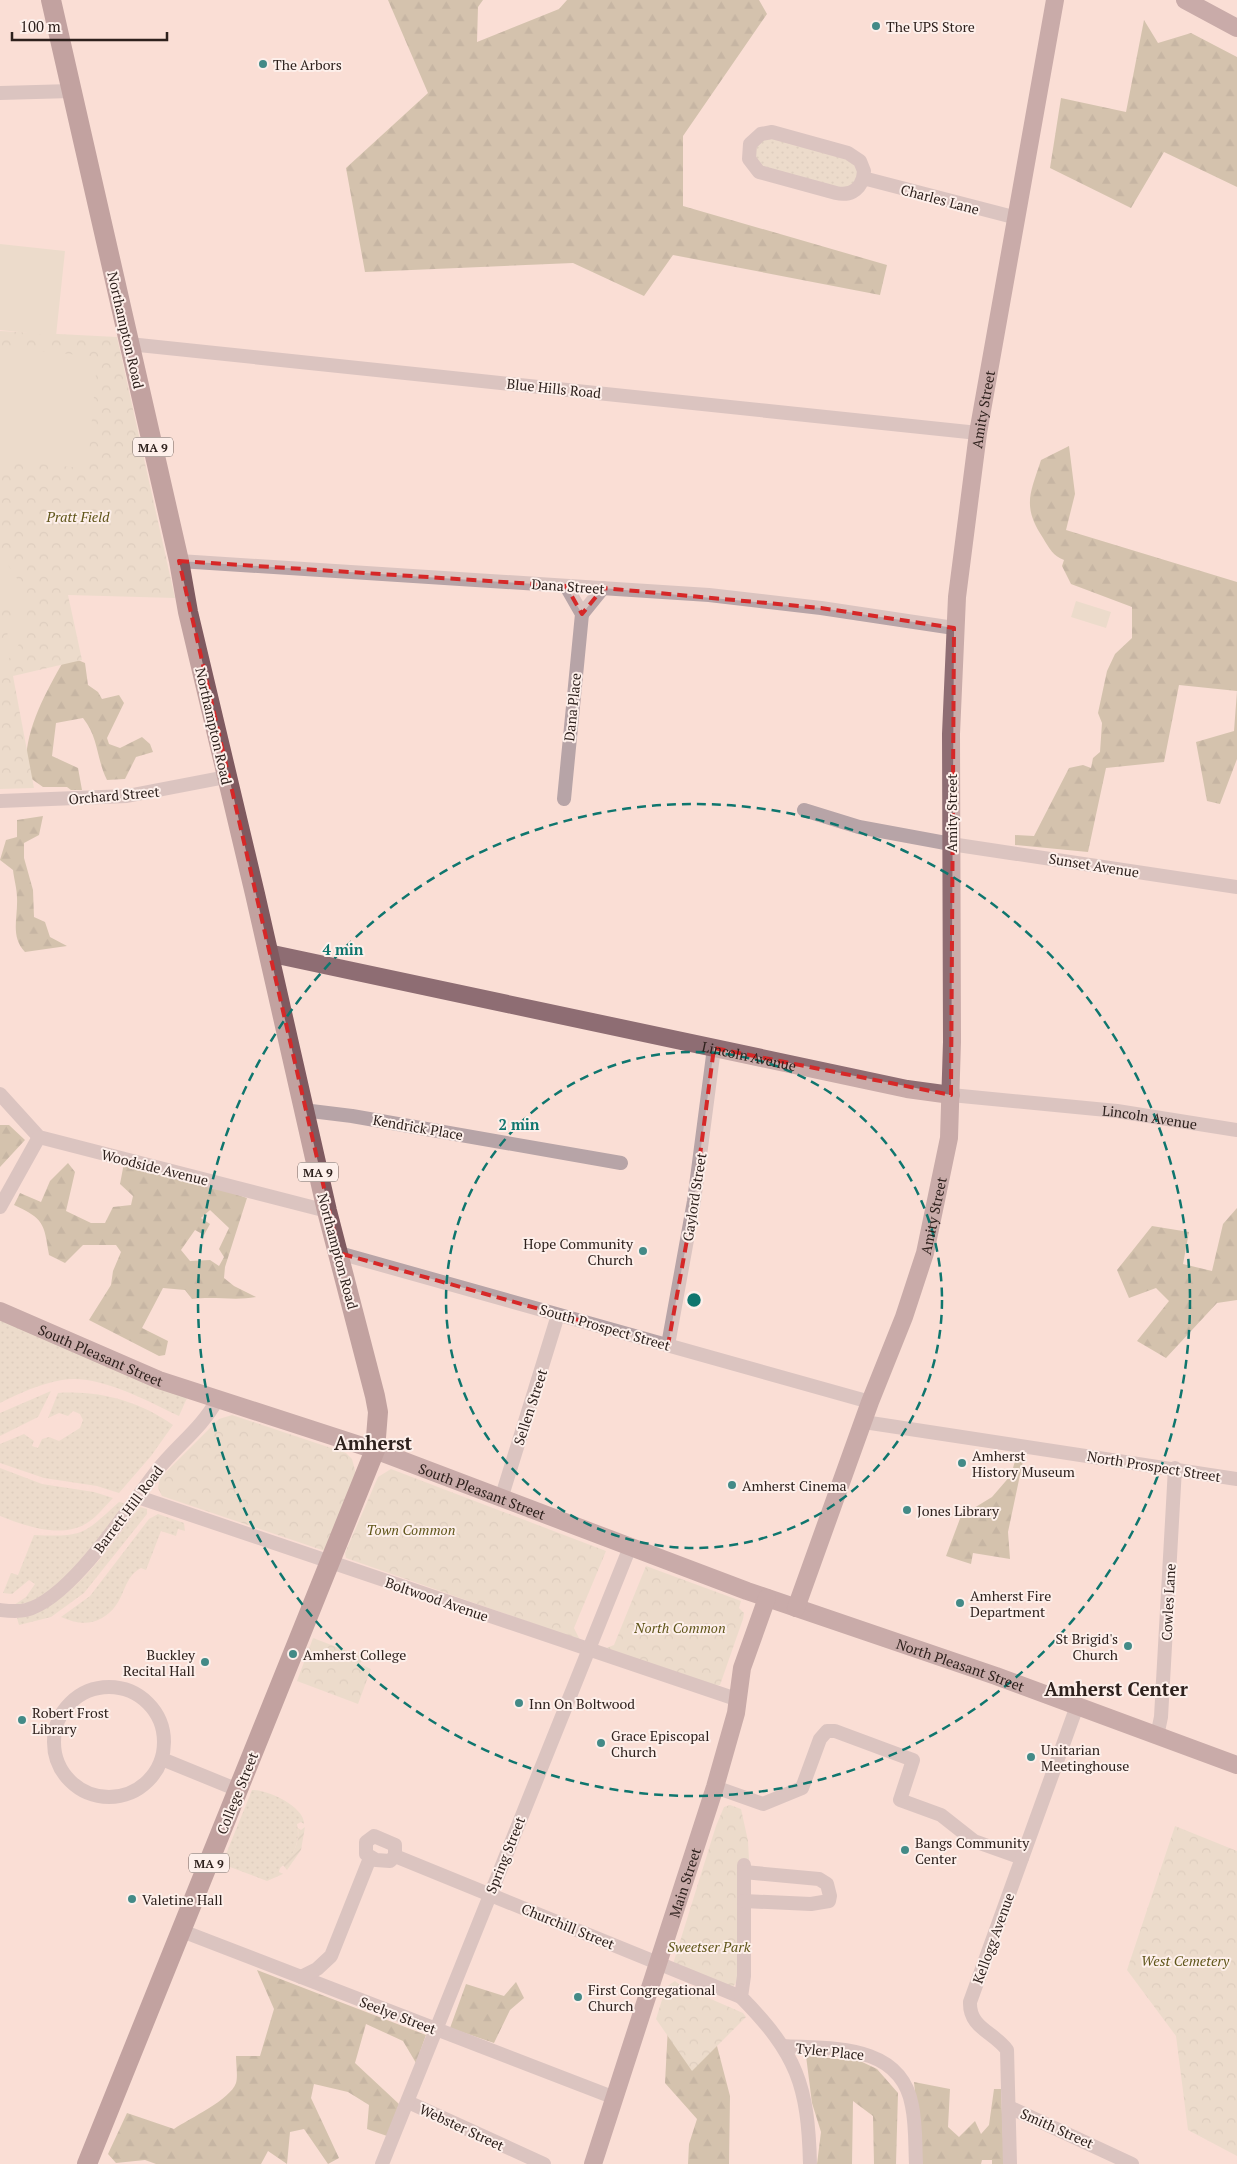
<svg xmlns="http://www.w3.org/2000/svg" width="1237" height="2164" font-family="'PT Serif',serif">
<defs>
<pattern id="grass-dots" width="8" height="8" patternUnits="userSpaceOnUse" patternTransform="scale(1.25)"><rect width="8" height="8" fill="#dcd8bf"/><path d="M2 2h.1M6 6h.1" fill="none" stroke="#bdb9a4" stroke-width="1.8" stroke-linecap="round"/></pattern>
<pattern id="forest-firs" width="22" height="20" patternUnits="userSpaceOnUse" patternTransform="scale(1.25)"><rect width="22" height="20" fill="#a7a17d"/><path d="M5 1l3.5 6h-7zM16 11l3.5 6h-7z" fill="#888366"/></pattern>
<pattern id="park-crowns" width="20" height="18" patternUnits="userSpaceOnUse" patternTransform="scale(1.25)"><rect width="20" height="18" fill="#dcd8bf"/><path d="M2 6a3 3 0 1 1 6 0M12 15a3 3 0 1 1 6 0" fill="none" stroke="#bdb9a4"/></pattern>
<pattern id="garden-furrows" width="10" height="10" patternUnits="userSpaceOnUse" patternTransform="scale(1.25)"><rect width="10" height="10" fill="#dcd8bf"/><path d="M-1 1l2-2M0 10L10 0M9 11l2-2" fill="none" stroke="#bdb9a4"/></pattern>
</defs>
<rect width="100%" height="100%" fill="#faded5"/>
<!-- grass -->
<path fill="url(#grass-dots)" d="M767,137L853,160L861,177L845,190L764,168L756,161L755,146Z
M0,1320L187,1398L179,1416C148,1401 97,1373 62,1380C39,1384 20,1393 0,1403Z
M51,1391L38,1417L0,1436V1413Z
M58,1393C99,1390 139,1401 173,1425L151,1456L119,1493L97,1486L44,1478L0,1463V1444L24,1434L34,1441L32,1446L38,1448L42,1439L49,1437L59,1441L80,1428L83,1420L80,1414L73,1411L68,1416L59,1413L48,1418Z
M0,1468L42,1484L94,1492L113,1498C105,1506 97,1517 87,1523C62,1539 25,1526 0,1516Z
M119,1502L126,1504C101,1536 59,1604 14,1605L26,1597L35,1584L29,1580L12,1594L3,1593L11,1573L18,1575L34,1535C83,1537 83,1535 119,1502Z
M140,1507L147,1509V1514L84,1593L51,1617L19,1625L17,1618C71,1608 108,1548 140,1507Z
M158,1514L184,1523L185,1531L178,1529L176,1536L161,1531L146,1570L141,1568C120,1579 127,1604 102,1618C88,1626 75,1623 61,1617L90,1596L149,1519Z
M252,1790C267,1789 305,1807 304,1824L301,1822L297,1824C300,1838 296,1852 286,1863C282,1867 280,1866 279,1872L283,1874L267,1881L222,1864Z"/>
<!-- forest -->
<path fill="url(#forest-firs)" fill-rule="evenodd" d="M388,0H483L478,7L477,42L559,9L567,0H759L767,14L683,136V206L887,265L880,295L673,255L644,296L573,263L365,272L346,168L428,93Z
M1144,20L1158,43L1191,33L1237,57V187L1164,152L1131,208L1050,168L1061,98L1126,112Z
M1069,446L1075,494L1066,530L1237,582V759L1220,804L1207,801L1196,742L1234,731L1237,691L1179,685L1164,762L1106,768L1088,852L1015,845V835L1034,836L1069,768L1083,765L1091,768L1093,758L1100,752L1102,723L1098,713L1107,671L1115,654L1132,638V607L1071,584L1062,566L1064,560C1053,556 1049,548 1043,538C1022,506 1030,494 1041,460Z
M71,657L85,663L88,685L98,692L102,699L119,695L124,703L107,738L109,744L120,748L142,737L150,744L153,752L136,757L125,779L107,780C96,758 99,738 83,718L56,723L52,756L78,768L82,790H71L67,787H43L26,775C23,732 44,696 64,660Z
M43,816L39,835L24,843V858L33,890L34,917L45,922L50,937L67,946L25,952C10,936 18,918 17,898C17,889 14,879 13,870L0,860L6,840L17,837V820Z
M0,1125H9L25,1140L0,1167Z
M68,1163L75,1172L66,1211L91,1223H105L113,1207L131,1205L133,1196L120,1184L124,1163L192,1179L247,1198L225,1267L224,1278L234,1286L256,1297C234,1301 215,1296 192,1299L185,1290L163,1288L142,1328L168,1341L165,1355L159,1356L89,1320L111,1285L113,1271L121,1252L116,1245H83L65,1263L49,1255C44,1223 44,1219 14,1205L20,1193L41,1202L50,1181ZM210,1210L229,1228L219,1249L224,1257L219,1266L210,1260L190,1261L181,1250L195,1230L204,1235L210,1224L201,1218Z
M1237,1208V1300L1217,1303L1166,1358L1137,1341L1169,1301L1156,1288L1129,1298L1117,1270L1152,1226L1189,1232L1183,1264L1212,1271L1223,1224Z
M1017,1454L1024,1456L1008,1532L1010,1559L973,1553L971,1564L946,1556L961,1516L992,1497L1011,1475Z
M257,1970L426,2035L416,2063L403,2041L366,2024L355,2063L399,2104L387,2136L367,2129L369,2105L348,2092L314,2084L311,2098L339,2158L328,2164L304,2129L290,2132L287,2164L268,2151L261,2164H156L145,2160L116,2163L108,2154L127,2113L174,2129C190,2118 230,2100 236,2083C238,2076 236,2064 236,2056H260L274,2009Z
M516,1982L524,1998L510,2010L494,2043L450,2028L466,1984L504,1996Z
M668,2026L717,2046L730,2096L729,2164H688L689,2144L697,2119L665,2083Z
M806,2056L860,2061L877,2069L898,2093L896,2164H874L873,2116L853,2101L852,2164H817L821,2132L812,2103Z
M914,2082L950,2089L948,2127L959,2137L975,2121L981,2134L989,2125L994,2089H1001L1004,2164H992V2160H982L981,2164H922Z"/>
<!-- park -->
<path fill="url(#park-crowns)" d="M0,331L117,337L175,598L68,595L82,660L13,676L34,788L0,789Z
M232,1415L346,1453L352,1459L356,1474L325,1551L162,1496L158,1488L160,1478L219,1419Z
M391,1469L606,1551L574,1628L580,1640L346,1558L345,1553L378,1477Z
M646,1566L741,1601L739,1608L744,1613L743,1619L720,1685L712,1686L604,1649L614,1645Z
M313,1638L363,1657L360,1664L371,1669L358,1704L297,1681Z
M730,1805L741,1809L748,1841L749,1860L738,1861L739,1979L732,1988L673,1964L716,1826L724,1807Z
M1175,1826L1237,1851V2156L1188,2130L1176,2036L1127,1970Z
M675,1981L681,1986L743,2013L746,2017L692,2071L656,2019L666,1987Z"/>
<!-- garden -->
<path fill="url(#garden-furrows)" d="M305,1827L301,1850L287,1870L283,1865C293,1855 300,1843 298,1828L301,1830Z"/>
<!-- pitch -->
<path fill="#dcd8bf" d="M0,244L65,251L56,336L0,330Z
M0,348L92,356L97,362L88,463L82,468L0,460Z
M0,557C33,586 36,639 0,667V646L7,636L12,616L8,605L0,595Z
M1076,601L1111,612L1106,628L1071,617Z"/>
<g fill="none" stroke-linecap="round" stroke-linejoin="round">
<!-- minor -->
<g stroke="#b7a4a7" stroke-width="14">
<path d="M0,93L72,91"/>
<path d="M863,178C859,191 849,196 836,193L759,172L749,159L750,144L761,134L772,132L848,153L860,161L864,171L863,178L1017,218"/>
<path d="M129,344L978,433"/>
<path d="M179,561L709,595L821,608L954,628"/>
<path d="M582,614L603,588"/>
<path d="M564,799L582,614L566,586"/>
<path d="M0,801L127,796L226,777"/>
<path d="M804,810L859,827L951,844L1237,887"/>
<path d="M0,1094L39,1137L327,1211"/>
<path id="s1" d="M951,1095L1117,1111L1237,1130"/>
<path d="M303,1110L352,1116L621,1163"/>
<path d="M0,1207L39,1137"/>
<path d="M339,1253L870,1402"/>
<path d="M668,1345L694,1201L714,1048"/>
<path d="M864,1422L1237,1479"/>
<path d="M138,1497L736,1699"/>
<path d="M501,1499L558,1315"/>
<path d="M0,1610C9,1611 17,1612 26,1610C71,1599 128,1508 156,1472C175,1447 202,1428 217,1400"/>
<circle cx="109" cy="1742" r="55"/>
<path d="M1157,1736L1161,1717L1175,1468"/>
<path d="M162,1759L238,1790"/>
<path d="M715,1787L763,1804L802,1788L820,1739L827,1731H835L913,1760L900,1800L941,1815L974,1841L1022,1858"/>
<path d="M374,1836L395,1845V1856L390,1861L376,1860L366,1854V1842Z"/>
<path d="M395,1856L741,1997"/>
<path d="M744,1865V1976L741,1997C797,2054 808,2085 810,2164"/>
<path d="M744,1901L811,1904L829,1901L830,1896L827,1884L819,1879L744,1872"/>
<path d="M182,1931L615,2098"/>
<path d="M301,1977L317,1969L331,1956L370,1858"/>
<path d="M783,2046C831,2049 901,2043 912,2106C916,2125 915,2145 916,2164"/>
<path d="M408,2102L544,2164"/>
<path d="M1009,2107L1132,2164"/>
<path d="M382,2164L630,1547"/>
<path d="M1010,2164L1007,2050C994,2032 969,2028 970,2002L1077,1706"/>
</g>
<!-- major -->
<g stroke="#8e6d73" stroke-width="18">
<path d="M1185,0L1237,28"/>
<path id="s2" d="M268,953L907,1089L951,1095"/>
<path id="s3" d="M0,1311L159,1380L375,1450L747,1591L996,1676L1237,1765"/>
<path id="s4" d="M796,1608L870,1402L904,1317L925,1253L949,1138L952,1042L951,734L957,597L978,433L1055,0"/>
<path id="s5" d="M593,2164L715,1787L736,1713L742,1668L767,1598"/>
</g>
<!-- highway -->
<path stroke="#7f5a60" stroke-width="20" d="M51,0L179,561L188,612L255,894L327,1211L375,1396L378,1412L375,1450L87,2164"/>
</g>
<!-- marked area -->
<path d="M0 0H1237V2164H0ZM179,561L566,586L582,614L603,588L821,608L954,628L951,1095L714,1048L694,1201L668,1345L339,1253Z" fill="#faded5" fill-opacity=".55" fill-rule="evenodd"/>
<path fill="none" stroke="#d62828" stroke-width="4" stroke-dasharray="10 6" stroke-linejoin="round" d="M179,561L566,586L582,614L603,588L821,608L954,628L951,1095L714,1048L694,1201L668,1345L339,1253Z"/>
<!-- distance rings -->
<g fill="none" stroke="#0f766e" stroke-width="2.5" stroke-dasharray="9 6">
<circle cx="694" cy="1300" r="248"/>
<circle cx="694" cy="1300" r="496"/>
</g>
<!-- markers -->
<g fill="#438a87" stroke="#fdefea" stroke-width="2">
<circle cx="876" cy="26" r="5"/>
<circle cx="263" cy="64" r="5"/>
<circle cx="643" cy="1251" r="5"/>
<circle cx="962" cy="1463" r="5"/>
<circle cx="732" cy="1485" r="5"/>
<circle cx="907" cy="1510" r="5"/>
<circle cx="960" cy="1603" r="5"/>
<circle cx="1128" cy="1646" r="5"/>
<circle cx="293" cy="1654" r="5"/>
<circle cx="205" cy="1662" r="5"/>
<circle cx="519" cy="1703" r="5"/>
<circle cx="22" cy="1720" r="5"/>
<circle cx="601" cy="1743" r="5"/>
<circle cx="1031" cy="1757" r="5"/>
<circle cx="905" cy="1850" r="5"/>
<circle cx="132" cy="1899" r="5"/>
<circle cx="578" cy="1997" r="5"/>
</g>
<g text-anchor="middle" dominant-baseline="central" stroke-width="4" stroke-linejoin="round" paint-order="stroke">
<!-- shield labels -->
<g fill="#fdefea" stroke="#6c5f5a" stroke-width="1">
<rect x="133" y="437.5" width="40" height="19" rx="4"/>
<rect x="298" y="1162.5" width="40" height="19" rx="4"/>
<rect x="189" y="1853.5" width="40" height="19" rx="4"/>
</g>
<g font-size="12" font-weight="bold" fill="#2e211d">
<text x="153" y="447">MA 9</text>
<text x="318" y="1172">MA 9</text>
<text x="209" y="1863">MA 9</text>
</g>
<!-- poi labels -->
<g font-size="14" fill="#2e211d" stroke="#fdefea" text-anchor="start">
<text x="886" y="26">The UPS Store</text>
<text x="273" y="64">The Arbors</text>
<text x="633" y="1243" text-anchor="end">Hope Community<tspan x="633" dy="16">Church</tspan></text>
<text x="972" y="1455">Amherst<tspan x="972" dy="16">History Museum</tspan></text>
<text x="742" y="1485">Amherst Cinema</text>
<text x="917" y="1510">Jones Library</text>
<text x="970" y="1595">Amherst Fire<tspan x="970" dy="16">Department</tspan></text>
<text x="1118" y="1638" text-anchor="end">St Brigid's<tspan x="1118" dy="16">Church</tspan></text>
<text x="195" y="1654" text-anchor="end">Buckley<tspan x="195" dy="16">Recital Hall</tspan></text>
<text x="303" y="1654">Amherst College</text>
<text x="529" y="1703">Inn On Boltwood</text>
<text x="32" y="1712">Robert Frost<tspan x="32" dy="16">Library</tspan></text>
<text x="611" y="1735">Grace Episcopal<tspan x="611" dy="16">Church</tspan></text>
<text x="1041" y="1749">Unitarian<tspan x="1041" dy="16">Meetinghouse</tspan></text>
<text x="915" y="1842">Bangs Community<tspan x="915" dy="16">Center</tspan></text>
<text x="142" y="1899">Valetine Hall</text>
<text x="588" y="1989">First Congregational<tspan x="588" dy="16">Church</tspan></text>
</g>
<!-- street labels -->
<g font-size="14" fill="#2e211d" stroke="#fdefea">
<text transform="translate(940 199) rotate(15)">Charles Lane</text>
<text transform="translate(126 330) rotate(77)">Northampton Road</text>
<text transform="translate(554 388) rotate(6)">Blue Hills Road</text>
<text stroke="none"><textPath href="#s4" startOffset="1226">Amity Street</textPath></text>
<text transform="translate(568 586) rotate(4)">Dana Street</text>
<text transform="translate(572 707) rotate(-84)">Dana Place</text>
<text transform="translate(214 726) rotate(77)">Northampton Road</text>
<text transform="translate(114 795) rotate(-5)">Orchard Street</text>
<text transform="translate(951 813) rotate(-90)">Amity Street</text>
<text transform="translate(1094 865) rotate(9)">Sunset Avenue</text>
<text stroke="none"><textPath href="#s2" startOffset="492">Lincoln Avenue</textPath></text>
<text stroke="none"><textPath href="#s1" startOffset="200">Lincoln Avenue</textPath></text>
<text transform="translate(418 1127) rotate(10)">Kendrick Place</text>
<text transform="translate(155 1167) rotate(14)">Woodside Avenue</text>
<text transform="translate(694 1197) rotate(-81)">Gaylord Street</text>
<text stroke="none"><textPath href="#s4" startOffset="416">Amity Street</textPath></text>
<text transform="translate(338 1251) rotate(75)">Northampton Road</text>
<text transform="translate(605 1327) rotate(16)">South Prospect Street</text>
<text stroke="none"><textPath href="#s3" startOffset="110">South Pleasant Street</textPath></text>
<text transform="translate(530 1407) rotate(-72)">Sellen Street</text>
<text transform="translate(1154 1466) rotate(9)">North Prospect Street</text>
<text stroke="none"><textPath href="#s3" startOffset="515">South Pleasant Street</textPath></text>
<text transform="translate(128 1509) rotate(-53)">Barrett Hill Road</text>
<text transform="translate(437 1599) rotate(19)">Boltwood Avenue</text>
<text transform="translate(1168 1602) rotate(-87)">Cowles Lane</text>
<text stroke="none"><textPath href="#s3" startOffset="1024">North Pleasant Street</textPath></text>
<text transform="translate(237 1793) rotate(-68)">College Street</text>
<text transform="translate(505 1855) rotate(-68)">Spring Street</text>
<text stroke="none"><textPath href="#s5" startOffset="296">Main Street</textPath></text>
<text transform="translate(568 1926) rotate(22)">Churchill Street</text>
<text transform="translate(993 1938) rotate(-70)">Kellogg Avenue</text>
<text transform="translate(398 2015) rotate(21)">Seelye Street</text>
<text transform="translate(830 2051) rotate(6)">Tyler Place</text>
<text transform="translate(462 2127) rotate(25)">Webster Street</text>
<text transform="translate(1057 2128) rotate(24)">Smith Street</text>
</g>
<!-- park labels -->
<g font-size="14" font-style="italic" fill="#5f5519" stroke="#fdefea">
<text x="78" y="516">Pratt Field</text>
<text x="411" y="1529">Town Common</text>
<text x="680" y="1627">North Common</text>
<text x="709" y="1946">Sweetser Park</text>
<text x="1185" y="1960">West Cemetery</text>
</g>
<!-- district labels -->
<g font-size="19" font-weight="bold" fill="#2e211d" stroke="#fdefea">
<text x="373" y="1442">Amherst</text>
<text x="1116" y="1688">Amherst Center</text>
</g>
</g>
<circle cx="694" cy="1300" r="8" fill="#0f766e" stroke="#fdefea" stroke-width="2.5"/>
<g font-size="15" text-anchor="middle" font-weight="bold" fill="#0f766e" stroke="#fdefea" stroke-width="4" stroke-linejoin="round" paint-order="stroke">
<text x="343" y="955">4 min</text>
<text x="519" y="1130">2 min</text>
</g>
<!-- scale -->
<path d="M12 32v8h155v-8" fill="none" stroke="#2e211d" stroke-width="2.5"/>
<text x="20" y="32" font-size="15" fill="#2e211d" stroke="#fdefea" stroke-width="4" paint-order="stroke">100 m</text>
</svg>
